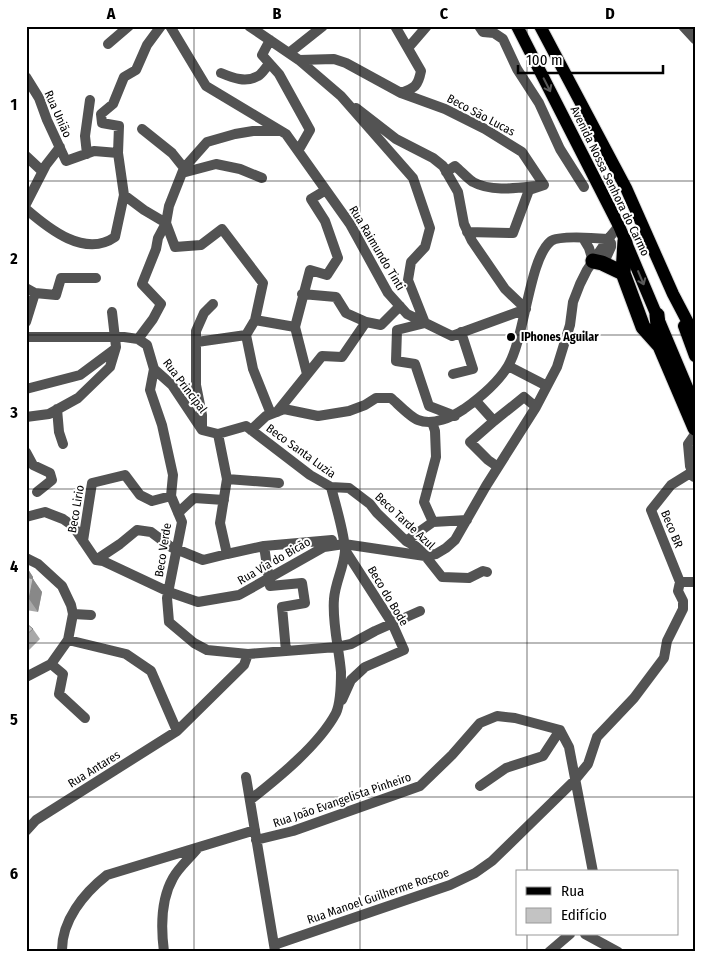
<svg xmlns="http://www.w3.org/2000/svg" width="721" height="978" font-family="'Fira Sans Condensed',sans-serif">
<rect width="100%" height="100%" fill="#fff"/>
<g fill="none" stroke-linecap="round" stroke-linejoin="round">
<defs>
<path id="major" d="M517,26L619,226L695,406
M540,26L626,188L673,294L695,336
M684,326L695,356"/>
<path id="highway" d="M593,261L602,263L623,273L643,327L660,346
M623,273L625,241
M657,315L660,346L695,428"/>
</defs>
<!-- major casing -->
<use href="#major" stroke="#dbdbdb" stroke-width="14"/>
<!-- highway casing -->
<use href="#highway" stroke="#dbdbdb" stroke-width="17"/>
<!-- minor -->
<path stroke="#535353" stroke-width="10" d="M170,26L206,86L286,134L350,224L388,293L407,314L452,336L526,309
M249,26L299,60L341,96L413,178L430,228L425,247L411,262L408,280L425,323
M479,26L483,32L494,33L503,39L517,69L539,103L560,149L584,187
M683,26L695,39
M270,40L262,55L279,74L310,130L298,151
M108,44L129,26
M408,48L427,26
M289,53L323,26
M299,60L334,59L346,63L401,93C415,88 418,86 421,71L395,26
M221,73C233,78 246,83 258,76C262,74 266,67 269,64
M26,77L39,98L47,120L66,161L94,151L118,153L124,195L115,237C85,258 49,229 26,209
M401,93L445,109L485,129L522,152L544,185L529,190L513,233L467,232
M356,108L396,139L433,158L443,166L458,192L464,224L472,241L505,289L526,309
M142,129L172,153L184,168
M118,153L119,126L102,123L101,114L113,104L124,77L136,70L147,45L161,26
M87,154L85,136L90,100
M26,156L42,171
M446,172L455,166C461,171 467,178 473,182C491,192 517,188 536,186
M182,173L216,164L240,169L262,178
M124,195L144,210L166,223L175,247L201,245L222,229L263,283L255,320L246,335L253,369L271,414
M26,204L46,165L60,147
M583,238L589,248L593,261
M26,288L35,293L26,322
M35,293L56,295L61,278H96
M302,294L336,297L346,313L366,322
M255,320L295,327
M425,323L397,330L396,361L415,364L429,406L455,416
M26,337H124L138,339L147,345L154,369L172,385L202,430L218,434L246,426L310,475L331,487C335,503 345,535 345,551C344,567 335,583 334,599C332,623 339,648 341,672C341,684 341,702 336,713C319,745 278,778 250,800
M138,339L153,319L161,304L142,284L156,249L158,238L166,223L169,206L184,168L207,142L235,134L253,131H279
M197,342L246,335
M508,366L547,386
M154,369L150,390L162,425L173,475L171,496L182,522L167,598L169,622L194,643L207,650L248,654
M307,374L295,327L310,270L327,275L338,258L325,221L311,199L326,190
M453,374L473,369L461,332
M26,389L80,375L115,349
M476,401L494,421L524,397L536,407
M57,409L59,432L63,444
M277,412L322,356L342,357L366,322L381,325L400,306
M26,417L49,414L78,398L110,367L116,347L112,312
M494,421L470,442L488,460L498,467
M432,422L435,431L436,457L424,502L433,522
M202,430V415L196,385V331L204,313L213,304
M251,430L266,416L284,409L318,416L349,411L365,405L376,398H391C398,404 410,417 418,420C433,426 452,417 464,409C481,397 497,384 508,366C525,338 529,258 551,241C559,235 596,238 608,239L611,243V247L606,258L594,261
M26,452L33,465L50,473L52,480L37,492
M694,477L690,466L688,444L695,434
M227,479L279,483
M331,487L349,488L370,504L377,513L406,541L419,548L442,577L469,578L483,571L487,572
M178,513L194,498L224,500
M26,517L45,512L63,519L73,526L96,560L103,561L169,592L198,602L239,595L324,547L344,544L425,556L436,554L446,548L455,540L486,486L536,407L557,367L570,325L573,302L580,284L587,270L608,239L619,226
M83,541L92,483L125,475L140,495L152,501L171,496
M406,541L433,522L467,520
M264,546L270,586L302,583L305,603L282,607L286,651
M227,554L264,546L332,540
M26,558L38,564L62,586L71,605L73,614L68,640L51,664L26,677
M96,560L120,544L137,530L151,532L171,547L203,560L227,554L220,523L227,479L218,434
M680,582L651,510L671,485L692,472
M73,614L91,615
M68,640L126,654L151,671L177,731
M51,664L63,674L59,694L85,718
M342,700L351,680L365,667L404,650L392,623L345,550
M246,777L275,951
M480,786L506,768L543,756L560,730
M26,831L36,820L177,731L244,665L248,654L337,647L351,644L375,631L420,611
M256,840L293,831L420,786L452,755L480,723L497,716L515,718L560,730L569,747L593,872
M585,934L618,952
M274,945L450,885L475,873L492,861L574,781L588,764L597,737L634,698L664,658L667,641L683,609V601L678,591L680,582H695
M62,952C61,921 84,893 107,875L255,830
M164,952C161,929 161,899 173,878C179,867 190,858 198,848
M549,952L570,934"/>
<!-- major -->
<use href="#major" stroke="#000" stroke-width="12"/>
<!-- highway -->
<use href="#highway" stroke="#000" stroke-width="15"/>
</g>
<!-- wall -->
<path fill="#a8a8a8" d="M26,566L33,577V579L42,592L38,612L26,610Z
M26,623L33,629L40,639L26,653Z"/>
<!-- shaded-wall -->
<path fill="#888" d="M26,566L33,577V579L42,592L38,612L29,599L26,583Z"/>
<!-- building -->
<path fill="#c3c3c3" stroke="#888" d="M26,577L33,579L29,599H26Z
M26,623L33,629L26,635Z"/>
<!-- one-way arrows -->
<defs><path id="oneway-shaft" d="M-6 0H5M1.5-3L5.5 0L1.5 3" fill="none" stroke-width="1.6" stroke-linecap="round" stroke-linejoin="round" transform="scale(1.25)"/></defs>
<g stroke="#595959">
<use href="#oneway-shaft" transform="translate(547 85) rotate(63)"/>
<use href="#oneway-shaft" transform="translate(641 278) rotate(67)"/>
</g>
<!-- grid -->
<path fill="none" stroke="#000" stroke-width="1" stroke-opacity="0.55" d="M194,26V952M360,26V952M527,26V872M26,181H695M26,335H695M26,489H695M26,643H695M26,797H695M527,934V952"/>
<!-- markers -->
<circle fill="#000" stroke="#fff" stroke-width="2" cx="511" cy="337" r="5"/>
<g text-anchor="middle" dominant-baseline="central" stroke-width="4" stroke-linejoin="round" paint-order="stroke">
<!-- street labels -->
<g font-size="12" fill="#000" stroke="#fff">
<text transform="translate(58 114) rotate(66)">Rua União</text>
<text transform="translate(481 115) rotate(28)">Beco São Lucas</text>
<text transform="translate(610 181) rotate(64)">Avenida Nossa Senhora do Carmo</text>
<text transform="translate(377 248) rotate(59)">Rua Raimundo Tinti</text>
<text transform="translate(185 386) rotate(53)">Rua Principal</text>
<text transform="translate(301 451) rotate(36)">Beco Santa Luzia</text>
<text transform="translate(76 509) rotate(-80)">Beco Lirio</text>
<text transform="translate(405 521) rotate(43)">Beco Tarde Azul</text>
<text transform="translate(672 529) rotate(68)">Beco BR</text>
<text transform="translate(163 550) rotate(-81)">Beco Verde</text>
<text transform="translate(274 561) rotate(-30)">Rua Via do Bicão</text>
<text transform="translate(388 596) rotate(59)">Beco do Bode</text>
<text transform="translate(94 769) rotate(-32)">Rua Antares</text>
<text transform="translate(342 800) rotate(-19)">Rua João Evangelista Pinheiro</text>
<text transform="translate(378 896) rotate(-19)">Rua Manoel Guilherme Roscoe</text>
</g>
<!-- poi labels -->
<g font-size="12" font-weight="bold" fill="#000" stroke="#fff" text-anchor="start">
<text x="521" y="337">IPhones Aguilar</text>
</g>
</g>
<!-- border -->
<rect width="721" height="978" fill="none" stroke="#ffffff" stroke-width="55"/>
<!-- legend -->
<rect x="516" y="870" width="162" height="65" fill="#ffffff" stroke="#999999"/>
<rect x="526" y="887" width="25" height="8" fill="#000000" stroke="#999999"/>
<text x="561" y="896" font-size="15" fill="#000000">Rua</text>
<rect x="526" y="908" width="25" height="15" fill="#c3c3c3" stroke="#999999"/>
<text x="561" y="920" font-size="15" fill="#000000">Edifício</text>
<!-- scale -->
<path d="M518 65v8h145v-8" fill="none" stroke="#000000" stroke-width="2.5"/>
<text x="526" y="65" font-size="15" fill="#000000" stroke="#ffffff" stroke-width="4" paint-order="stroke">100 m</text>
<rect x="28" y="28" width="666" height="922" fill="none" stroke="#000" stroke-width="2"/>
<g font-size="16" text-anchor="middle" font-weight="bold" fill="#000">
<text x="111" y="19">A</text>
<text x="277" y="19">B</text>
<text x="444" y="19">C</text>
<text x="610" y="19">D</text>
<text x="14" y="110">1</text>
<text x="14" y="264">2</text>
<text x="14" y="418">3</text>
<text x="14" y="572">4</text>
<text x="14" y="725">5</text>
<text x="14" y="879">6</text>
</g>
</svg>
